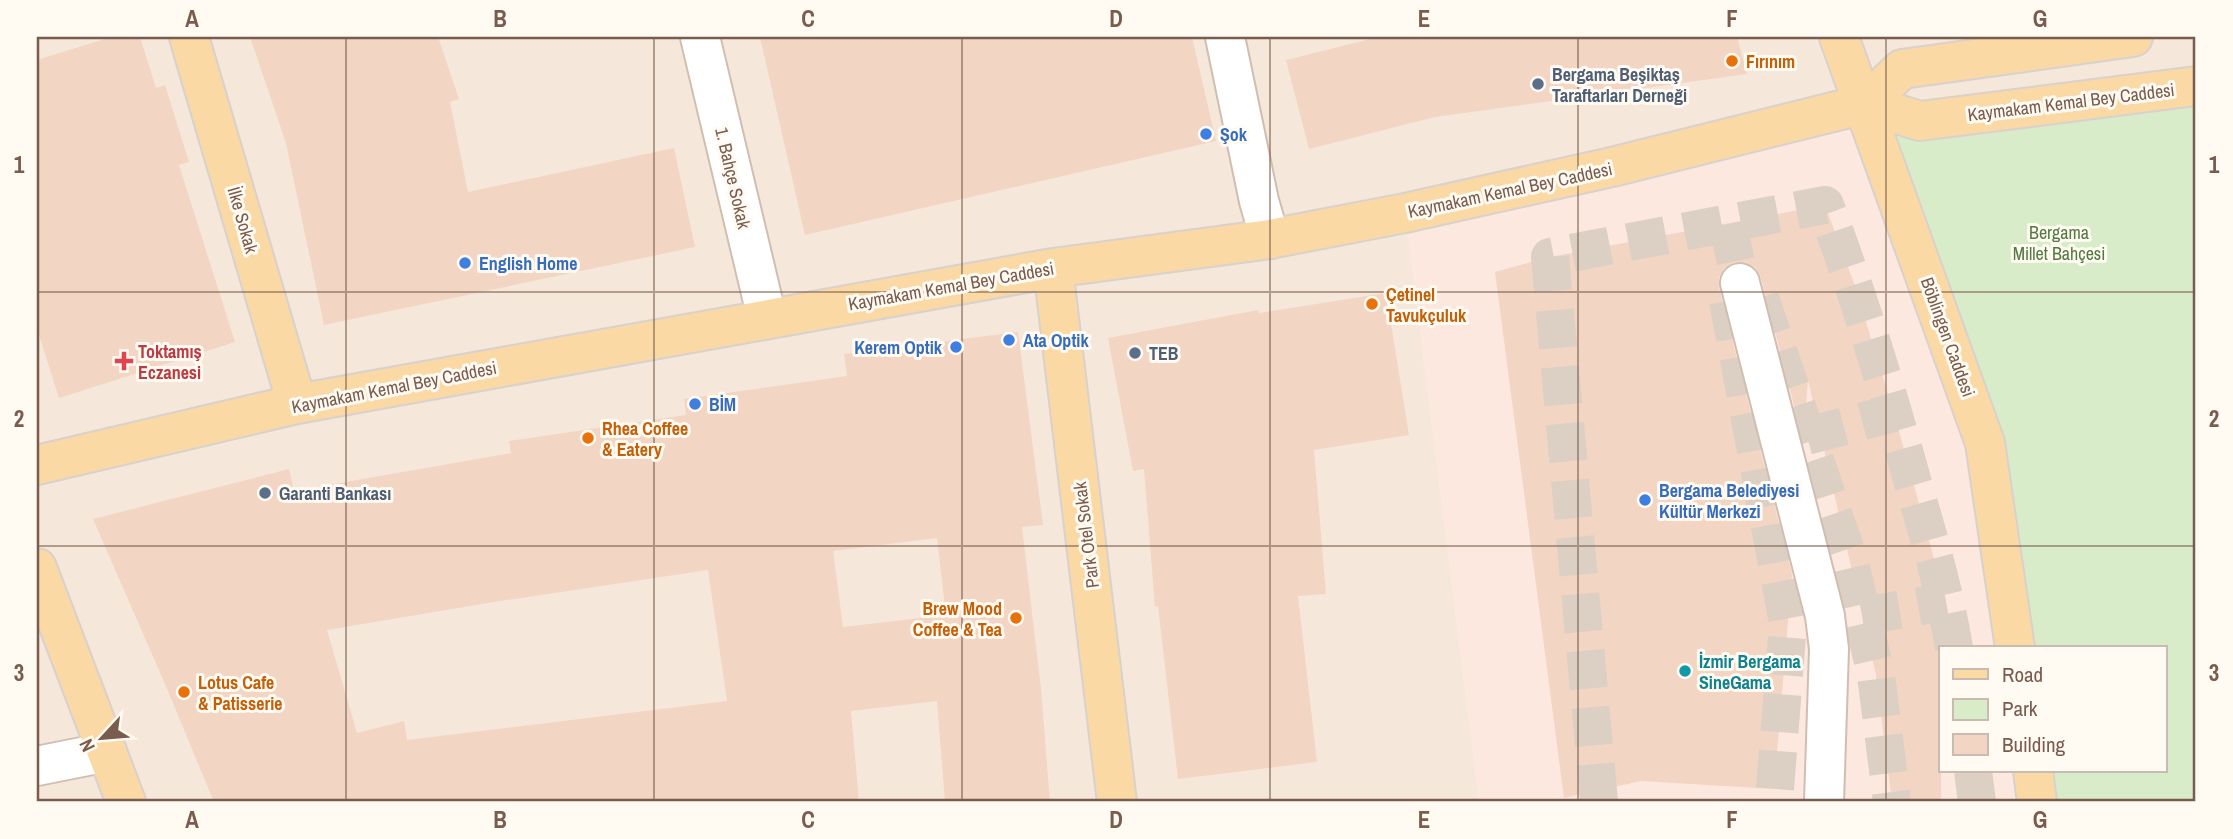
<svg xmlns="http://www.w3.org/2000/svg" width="2233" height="839" font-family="'Archivo Narrow',sans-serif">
<rect width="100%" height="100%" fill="#fdf6eb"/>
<!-- residential -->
<path fill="#f5e8da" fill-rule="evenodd" d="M37,37H2196V802H37ZM1941,648H2165V771H1941Z"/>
<!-- commercial -->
<path fill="#fde8e0" d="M1865,104L1985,443L2015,648H1941V771H2033L2037,802H1479L1405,213Z"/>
<!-- green -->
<path fill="#d8ecc9" d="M2196,86V802H2037L2033,771H2165V648H2015L1985,443L1865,105L1920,121Z"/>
<!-- building -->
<path fill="#f2d5c3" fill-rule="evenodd" d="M111,37H140L156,88L165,85L189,162L179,165L235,342L59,398L37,329V60Z
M250,37H438L459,99L450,102L468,192L674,148L695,247L324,325L286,143Z
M760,37H1192L1216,141L805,235Z
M1378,37H1737L1747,74L1435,117L1309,149L1286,60Z
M1825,205L1855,286L1894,413L1946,602L1954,648H1941V802H1892L1876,675L1808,380L1803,440L1761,278L1755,267L1745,262H1735L1724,268L1719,278V288L1792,574L1774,789L1641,781L1564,798L1495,272L1550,257Z
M1386,293L1409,435L1314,450L1326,594L1298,596L1317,762L1178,779L1158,606L1155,607L1144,469L1133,471L1108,338L1258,310L1259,313Z
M1018,332L1043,525L1022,527L1041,689L1050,802H945L937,701L851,711L859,802H214L165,684L93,519L289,469L294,491L511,453L509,441L686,415L684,399L847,376L844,354ZM937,538L946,615L843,627L833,551ZM708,570L727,701L407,740L404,721L357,733L327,630L494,602Z"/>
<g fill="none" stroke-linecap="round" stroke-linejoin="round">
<!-- minor-tunnel -->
<path stroke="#dcd0c4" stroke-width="38" stroke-dasharray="38 19" stroke-linecap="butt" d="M1728,224L1740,283
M1760,298L1850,563L1876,675L1892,802
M1728,301L1788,623L1774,802
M1807,436L1894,413
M1862,616L1946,602
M1973,771L1977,802
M1599,802L1550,257L1825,205C1859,296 1887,389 1913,483C1929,538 1945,592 1954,648"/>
<defs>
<path id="minor" d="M700,37L767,318
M1225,37L1259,201L1270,239
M1740,283L1825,616L1829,649L1824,802
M37,766L107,752"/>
<path id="major" d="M189,37L297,404
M1839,37L1985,443L2015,648
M1865,104L1920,121L2196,86
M1053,268L1117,802
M37,465L297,404L1053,268L1270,239L1405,213L1612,167L1865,104L1902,69L2133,37
M37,568L126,802
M2033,771L2037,802"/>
</defs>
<!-- minor casing -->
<use href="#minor" stroke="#d0beb0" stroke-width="42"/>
<!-- major casing -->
<use href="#major" stroke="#d9d1cd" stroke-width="42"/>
<!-- minor -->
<use href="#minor" stroke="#fff" stroke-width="38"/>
<!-- major -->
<use href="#major" stroke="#fad9a5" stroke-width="38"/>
</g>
<!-- grid -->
<path fill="none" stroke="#795c4d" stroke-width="2" stroke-opacity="0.55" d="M346,37V802M654,37V802M962,37V802M1270,37V802M1578,37V802M1886,37V802M37,292H2196M37,546H2196"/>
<!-- markers -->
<g fill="#e8710a" stroke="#fffaf2" stroke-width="2.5">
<circle cx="1732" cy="61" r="7"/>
<circle cx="1372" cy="304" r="7"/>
<circle cx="588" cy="438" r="7"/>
<circle cx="1016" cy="618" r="7"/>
<circle cx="184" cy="692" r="7"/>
</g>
<g fill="#5c6f8a" stroke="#fffaf2" stroke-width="2.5">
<circle cx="1538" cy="84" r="7"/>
<circle cx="1135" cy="353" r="7"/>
<circle cx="265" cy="493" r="7"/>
</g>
<g fill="#3f7fe0" stroke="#fffaf2" stroke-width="2.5">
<circle cx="1206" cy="134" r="7"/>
<circle cx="465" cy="263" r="7"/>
<circle cx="1009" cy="340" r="7"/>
<circle cx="956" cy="347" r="7"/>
<circle cx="695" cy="404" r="7"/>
<circle cx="1645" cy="500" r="7"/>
</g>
<path fill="#e0444e" stroke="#fffaf2" stroke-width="2.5" d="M120.5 350.5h7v7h7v7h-7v7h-7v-7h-7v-7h7z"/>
<circle fill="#0f9aa8" stroke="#fffaf2" stroke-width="2.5" cx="1685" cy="671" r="7"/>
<g text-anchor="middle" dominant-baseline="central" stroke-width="6" stroke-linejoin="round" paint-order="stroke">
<!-- food labels -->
<g font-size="18" font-weight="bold" fill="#c56008" stroke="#fffaf2" text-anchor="start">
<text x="1746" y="61">Fırınım</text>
<text x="1386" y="294">Çetinel<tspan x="1386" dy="21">Tavukçuluk</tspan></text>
<text x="602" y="428">Rhea Coffee<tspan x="602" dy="21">&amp; Eatery</tspan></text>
<text x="1002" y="608" text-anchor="end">Brew Mood<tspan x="1002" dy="21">Coffee &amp; Tea</tspan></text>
<text x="198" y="682">Lotus Cafe<tspan x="198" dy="21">&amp; Patisserie</tspan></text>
</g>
<!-- service labels -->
<g font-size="18" font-weight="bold" fill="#4e5e75" stroke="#fffaf2" text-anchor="start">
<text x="1552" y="74">Bergama Beşiktaş<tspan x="1552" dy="21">Taraftarları Derneği</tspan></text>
<text x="1149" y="353">TEB</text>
<text x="279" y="493">Garanti Bankası</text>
</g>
<!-- street labels -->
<g font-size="18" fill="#795c4d" stroke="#fffaf2">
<text transform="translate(2071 102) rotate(-7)">Kaymakam Kemal Bey Caddesi</text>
<text transform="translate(733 178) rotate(77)">1. Bahçe Sokak</text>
<text transform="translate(1510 190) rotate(-12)">Kaymakam Kemal Bey Caddesi</text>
<text transform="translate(243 220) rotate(74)">İlke Sokak</text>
<text transform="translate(951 286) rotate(-10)">Kaymakam Kemal Bey Caddesi</text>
<text transform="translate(1948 337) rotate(70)">Böblingen Caddesi</text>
<text transform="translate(394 387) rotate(-11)">Kaymakam Kemal Bey Caddesi</text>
<text transform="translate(1086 535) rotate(-97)">Park Otel Sokak</text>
</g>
<!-- shop labels -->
<g font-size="18" font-weight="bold" fill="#366cbe" stroke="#fffaf2" text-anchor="start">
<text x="1220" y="134">Şok</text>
<text x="479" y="263">English Home</text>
<text x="1023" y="340">Ata Optik</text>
<text x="942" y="347" text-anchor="end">Kerem Optik</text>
<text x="709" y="404">BİM</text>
<text x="1659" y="490">Bergama Belediyesi<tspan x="1659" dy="21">Kültür Merkezi</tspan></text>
</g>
<!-- park labels -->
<g font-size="18" fill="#537941" stroke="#fffaf2">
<text x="2059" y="232">Bergama<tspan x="2059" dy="21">Millet Bahçesi</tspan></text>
</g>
<!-- health labels -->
<g font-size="18" font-weight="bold" fill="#be3a42" stroke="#fffaf2" text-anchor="start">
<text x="138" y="351">Toktamış<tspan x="138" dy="21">Eczanesi</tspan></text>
</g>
<!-- culture labels -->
<g font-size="18" font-weight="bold" fill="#0d838f" stroke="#fffaf2" text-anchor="start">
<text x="1699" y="661">İzmir Bergama<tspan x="1699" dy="21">SineGama</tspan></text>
</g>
</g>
<!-- border -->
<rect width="2233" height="839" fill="none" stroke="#fffaf2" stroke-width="77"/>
<!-- legend -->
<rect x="1939" y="646" width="228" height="126" fill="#fffaf2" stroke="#c9bbb0" stroke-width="2"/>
<rect x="1953" y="669" width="35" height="10" fill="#fad9a5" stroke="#c9bbb0" stroke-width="2"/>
<text x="2002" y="682" font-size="21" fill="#795c4d">Road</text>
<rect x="1953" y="699" width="35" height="21" fill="#d8ecc9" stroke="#c9bbb0" stroke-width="2"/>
<text x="2002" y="716" font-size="21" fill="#795c4d">Park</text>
<rect x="1953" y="734" width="35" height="21" fill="#f2d5c3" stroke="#c9bbb0" stroke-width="2"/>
<text x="2002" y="752" font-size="21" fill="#795c4d">Building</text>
<!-- north arrow -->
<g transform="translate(102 738) rotate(244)" stroke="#fffaf2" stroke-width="5" paint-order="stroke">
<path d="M0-5L12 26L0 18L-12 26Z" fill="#795c4d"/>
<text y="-10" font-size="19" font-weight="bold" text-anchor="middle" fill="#795c4d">N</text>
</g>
<rect x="38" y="38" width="2156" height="762" fill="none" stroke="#795c4d" stroke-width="2.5"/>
<g font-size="23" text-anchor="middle" font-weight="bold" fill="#795c4d">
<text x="192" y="27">A</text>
<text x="500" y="27">B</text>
<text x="808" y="27">C</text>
<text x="1116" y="27">D</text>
<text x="1424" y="27">E</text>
<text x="1732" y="27">F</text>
<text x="2040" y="27">G</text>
<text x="19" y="173">1</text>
<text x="2214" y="173">1</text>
<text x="19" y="427">2</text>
<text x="2214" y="427">2</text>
<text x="19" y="681">3</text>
<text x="2214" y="681">3</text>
<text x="192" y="828">A</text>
<text x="500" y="828">B</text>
<text x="808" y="828">C</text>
<text x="1116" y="828">D</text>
<text x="1424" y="828">E</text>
<text x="1732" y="828">F</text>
<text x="2040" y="828">G</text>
</g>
</svg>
